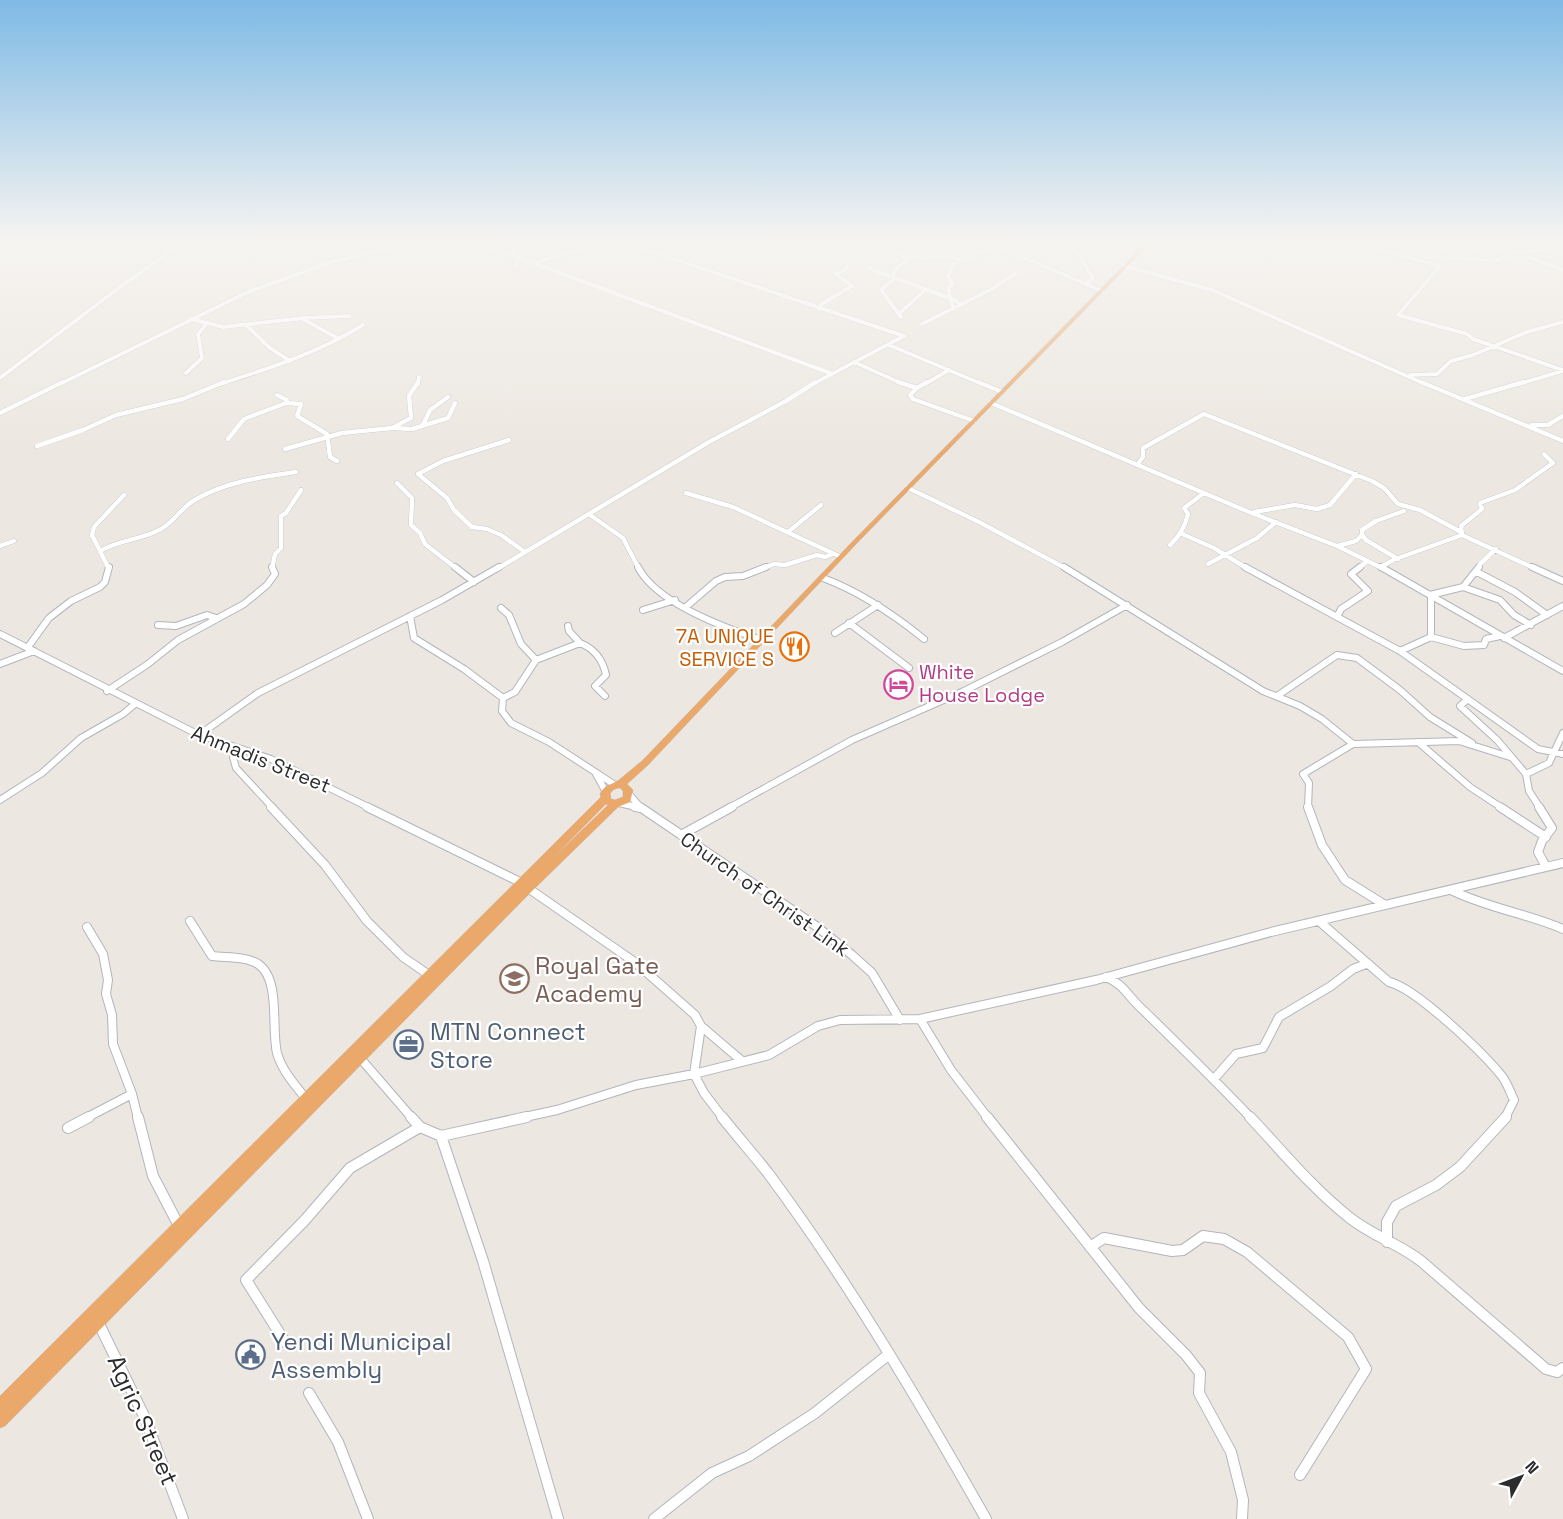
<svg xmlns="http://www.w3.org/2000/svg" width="1563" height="1519" font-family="'Space Grotesk',sans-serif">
<rect width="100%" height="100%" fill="#ece7e0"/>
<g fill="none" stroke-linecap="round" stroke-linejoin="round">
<defs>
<path id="minor-far4" d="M426,240L435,243L485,246L517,257L516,265
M500,240L512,246L517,257L830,373
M617,240L904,336L813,384
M867,240L903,256L926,258
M983,240L1102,291
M1076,240L1069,246L1078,253L1093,278L1086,284
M1344,240L1440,266L1398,315L1467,334L1473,339L1563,370
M1476,240L1512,252L1549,250
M1383,247L1435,241
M1469,252L1490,246
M1424,257L1496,260L1510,255L1509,252
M1528,257L1563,270
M922,259L942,256L961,259
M534,263L588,247L621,242
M1124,266L1212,290L1425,384
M868,268L955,300L960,305
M819,309L822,304L852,286L836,274L847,268L848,262
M953,309L948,288L953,284L948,277L953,264L996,246
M899,314L926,289
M901,317L881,290L894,279C892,268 899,265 908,261L903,256
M301,318L339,339
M191,319L223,327L305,318L350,316
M922,324L990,290L1016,273
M246,325L270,348L290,361
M889,345L982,384
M854,362L903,384
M186,373L202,358L198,334L208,322
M1410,375L1437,374L1451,361L1473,355L1527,332L1563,322
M0,378L120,287L187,240
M60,384L248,292L328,263L424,240
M220,384C270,368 318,353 363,325
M418,384L419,377
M925,384L949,370
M1519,384L1563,371"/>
<path id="minor-far3" d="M898,382L917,388L910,395L913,399L974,421
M978,382L1002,392
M1421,382L1563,441
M917,388L927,382
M1465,399L1524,382
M286,403L301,404L297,416L327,434L330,457L337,461
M991,403L1249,512L1337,546L1384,569
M0,413L63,382
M423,425L430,410L448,397
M1532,425H1548L1563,416
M394,428L412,429L448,418L455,403
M228,439L244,419L286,403L287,400L277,395
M509,440L443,461L418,474L447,498L454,510L472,527L487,529L501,535L525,552
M37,446L83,430L116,415L183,399L224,382
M285,449L342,433L392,428L411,418L409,396L418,382
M1137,465L1143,457V448L1204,414L1372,481L1384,488L1398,504L1420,510L1461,532
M397,483L412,498L411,525L420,533L425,544L457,569
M908,488L979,522L1067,569
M686,493L733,507L841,557
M1254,512L1295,505L1317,509L1330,505L1356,474
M590,515L623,538L639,569
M788,532L821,505
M1182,534L1214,548L1248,569
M1362,535L1366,540L1398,559
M1462,535L1536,569
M1170,545C1180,536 1185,527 1188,514L1184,508L1204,493
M0,546L14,541
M1337,546L1356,541L1362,535V530L1376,521L1404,511
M100,551C118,540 139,540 157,531C172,525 180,509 193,501C224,482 261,477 296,472
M1208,564L1257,538L1276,522
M1381,567L1393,560L1462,535L1461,526L1482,509L1480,503L1515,490L1553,463L1544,454
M109,569L92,535L94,527L124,495
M272,569L275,554L281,548V516L286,513L301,490
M497,569L709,442L786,401L816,382
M762,569L774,564L785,565L817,555L825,557L833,554
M1358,569L1367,561
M1478,569L1480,564L1496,549"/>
<path id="minor-far2" d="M455,567L474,582
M638,567C656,603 725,628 762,640
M1064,567L1263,691L1300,706L1322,719L1353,744L1303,774L1309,783L1308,808
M1245,567L1400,651L1538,749L1563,754
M1381,567L1563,671
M1532,567L1563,581
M1477,572L1515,592L1547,615
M823,578C861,592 893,614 924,639
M1463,587L1500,600L1514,615L1531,625
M1430,595L1463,587L1479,567
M687,606L716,581L725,577L743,576L766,567
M501,608L509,615L521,644L536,660L515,692L503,698
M643,610L675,600
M410,616L414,638L464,669L503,698L502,711L511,723L549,742L615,785
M1337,617L1341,609L1368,591L1351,574L1360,567
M849,623L909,668
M158,625L176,626L207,615L216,618
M835,633L878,605
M0,634L199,735L271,759L370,808
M1431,637L1464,646L1484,645L1486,639L1500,636
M1504,638L1563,606
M580,643C595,649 603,660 606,675L595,686L605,696
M28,647L49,618L71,601L100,587L105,582L109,567
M1400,651L1431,637V596
M536,660L580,643L569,631L568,626
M0,664L34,651
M107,691L148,664L178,640L244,604L267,585L275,574L272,567
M1277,696L1337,655L1357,658L1400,690L1430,717L1472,743
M1468,699L1460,706L1497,740L1526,774
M199,735L258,693L442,600L499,567
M1418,742L1470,787L1502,808
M1353,744L1459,741L1510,757
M238,748L233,757L236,768L273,808
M596,774L606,792
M629,794L641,808
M0,800L42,773L81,738L123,714L135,704
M619,803L641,808
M729,808L852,740L964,691L1062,642L1127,605
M1540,808L1529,791L1526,774L1549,763L1563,733"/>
<path id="minor-far1" d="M271,807L325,865L367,921L403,957L429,975
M367,807L522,883
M635,807L641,808
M640,807L816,926L852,955L872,973L900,1020
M1308,807L1322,845L1345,880L1385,905
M1500,807L1546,837
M1539,807L1552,828L1542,841L1538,852L1546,867
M681,835L732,807
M528,888L636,963L695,1015L701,1026L742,1061
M1451,890C1487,908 1526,913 1563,929
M190,921L212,956C226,958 245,956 258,964C281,979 271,1029 277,1053C282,1071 296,1086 307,1100
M1320,922L1389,982C1416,988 1482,1052 1501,1075C1507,1082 1510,1092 1514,1100L1505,1118
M87,927L103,954L108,980L106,994L112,1015L113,1044L132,1094L138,1118
M1106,977C1124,984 1129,998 1143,1010C1180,1046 1216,1081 1251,1118
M920,1019L951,1070L988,1118
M701,1026L694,1074L704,1093L723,1118
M361,1059L412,1118
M1214,1079L1236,1054L1263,1048L1279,1017L1331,986L1353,969L1366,964
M86,1118L132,1094
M520,1118L557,1110L636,1085L694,1074L769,1055L818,1026L840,1020L920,1019L1096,980L1271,932L1563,863"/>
<path id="minor" d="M138,1117L153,1176L179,1226
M411,1117L420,1127L441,1136L527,1117
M722,1117C737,1136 753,1154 768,1173C849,1282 919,1401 986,1519
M987,1117L1139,1308L1186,1355L1200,1373L1199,1393L1231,1452L1243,1500L1242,1519
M1250,1117C1282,1151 1313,1189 1350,1218C1373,1236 1399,1244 1421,1261L1546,1369L1557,1372L1563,1368
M68,1128L89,1117
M441,1136L483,1261L558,1519
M1387,1242V1222L1396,1206L1436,1185L1460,1167L1506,1117
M1090,1247L1104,1238L1172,1251L1183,1250L1203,1236L1224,1239L1247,1252L1348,1337L1366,1369L1300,1475
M98,1322L145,1418L183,1519
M285,1342L246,1280L305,1220L350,1168L420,1127
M309,1393L338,1442L368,1519
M654,1519L712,1473L749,1456L815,1413L888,1355"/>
<path id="highway" d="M1149,240H1153L858,542L648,765L627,784L633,790L630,802L618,807L532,891L5,1426L0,1428V1396L601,797L600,794C606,783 610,786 619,780C627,774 634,767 642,761L854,540ZM620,788L623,791V797L615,800L611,799L610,794C612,790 615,788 620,788ZM606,804L608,805L549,862Z"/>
</defs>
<!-- minor-far4 casing -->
<use href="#minor-far4" stroke="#b3b5be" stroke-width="4.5"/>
<!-- minor-far3 casing -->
<use href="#minor-far3" stroke="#b3b5be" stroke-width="5"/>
<!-- minor-far2 casing -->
<use href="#minor-far2" stroke="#b3b5be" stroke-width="8"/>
<!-- minor-far1 casing -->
<use href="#minor-far1" stroke="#b3b5be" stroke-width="10"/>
<!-- minor casing -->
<use href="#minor" stroke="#b3b5be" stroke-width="12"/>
<!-- highway casing -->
<use href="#highway" stroke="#c4c4c4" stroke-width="1"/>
<!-- minor-far4 -->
<use href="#minor-far4" stroke="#fff" stroke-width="4"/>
<!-- minor-far3 -->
<use href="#minor-far3" stroke="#fff" stroke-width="4.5"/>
<!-- minor-far2 -->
<use href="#minor-far2" stroke="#fff" stroke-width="6"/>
<!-- minor-far1 -->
<use href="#minor-far1" stroke="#fff" stroke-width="8"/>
<!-- minor -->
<use href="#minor" stroke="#fff" stroke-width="10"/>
<!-- highway -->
<use href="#highway" fill="#eba86b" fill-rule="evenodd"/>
</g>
<!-- sky -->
<linearGradient id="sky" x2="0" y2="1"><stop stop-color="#7ebae5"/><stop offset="0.53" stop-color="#f6f4f1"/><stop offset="1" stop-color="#f6f4f1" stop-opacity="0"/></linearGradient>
<rect width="1563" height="453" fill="url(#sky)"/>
<!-- icons -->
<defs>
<symbol id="restaurant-ring" viewBox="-11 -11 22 22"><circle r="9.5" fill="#fff" stroke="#e8710a" stroke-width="1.5"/><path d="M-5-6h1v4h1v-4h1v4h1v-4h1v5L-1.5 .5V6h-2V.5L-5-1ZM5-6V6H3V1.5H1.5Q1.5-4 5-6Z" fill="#e8710a"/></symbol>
<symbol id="hotel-ring" viewBox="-11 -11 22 22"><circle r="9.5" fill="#fff" stroke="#d1479c" stroke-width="1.5"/><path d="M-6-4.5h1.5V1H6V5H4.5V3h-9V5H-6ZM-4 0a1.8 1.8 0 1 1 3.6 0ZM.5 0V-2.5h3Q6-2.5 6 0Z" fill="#d1479c"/></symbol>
<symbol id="school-ring" viewBox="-11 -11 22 22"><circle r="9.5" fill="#fff" stroke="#8d6e63" stroke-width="1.5"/><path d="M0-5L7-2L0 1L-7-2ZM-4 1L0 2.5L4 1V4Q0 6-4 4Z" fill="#8d6e63"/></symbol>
<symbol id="office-ring" viewBox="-11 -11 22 22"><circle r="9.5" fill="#fff" stroke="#5c6f8a" stroke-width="1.5"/><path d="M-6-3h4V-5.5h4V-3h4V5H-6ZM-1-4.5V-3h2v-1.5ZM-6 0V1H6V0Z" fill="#5c6f8a"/></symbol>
<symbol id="civic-ring" viewBox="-11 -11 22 22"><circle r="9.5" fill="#fff" stroke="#5c6f8a" stroke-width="1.5"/><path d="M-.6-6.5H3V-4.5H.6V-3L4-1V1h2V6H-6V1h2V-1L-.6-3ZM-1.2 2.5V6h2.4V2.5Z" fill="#5c6f8a"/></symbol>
</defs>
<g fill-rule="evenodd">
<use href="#restaurant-ring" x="778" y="630" width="33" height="33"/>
<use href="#hotel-ring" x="882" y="668" width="33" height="33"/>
<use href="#school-ring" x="498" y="962" width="33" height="33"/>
<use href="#office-ring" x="392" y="1028" width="33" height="33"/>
<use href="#civic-ring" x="234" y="1338" width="33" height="33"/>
</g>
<g text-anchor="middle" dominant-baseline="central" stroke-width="4.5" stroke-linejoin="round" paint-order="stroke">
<!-- food labels -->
<g font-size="20" fill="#c56008" stroke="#fff" text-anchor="end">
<text x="774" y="636">7A UNIQUE<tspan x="774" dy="23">SERVICE S</tspan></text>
</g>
<!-- hotel labels -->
<g font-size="20" fill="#b23c85" stroke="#fff" text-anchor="start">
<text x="919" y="672">White<tspan x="919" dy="23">House Lodge</tspan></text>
</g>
<!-- street labels -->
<g font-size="20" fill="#2c2c2c" stroke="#fff">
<text transform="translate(261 759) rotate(22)">Ahmadis Street</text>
<text transform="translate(765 894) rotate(35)">Church of Christ Link</text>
</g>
<!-- near-education labels -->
<g font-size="24" fill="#785e54" stroke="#fff" text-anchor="start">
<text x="535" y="965">Royal Gate<tspan x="535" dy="28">Academy</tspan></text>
</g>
<!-- near-service labels -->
<g font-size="24" fill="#4e5e75" stroke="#fff" text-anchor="start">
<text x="430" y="1031">MTN Connect<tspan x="430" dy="28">Store</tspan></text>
<text x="271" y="1341">Yendi Municipal<tspan x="271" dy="28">Assembly</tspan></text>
</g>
<!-- near-street labels -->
<g font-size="24" fill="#2c2c2c" stroke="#fff">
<text transform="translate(143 1420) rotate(66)">Agric Street</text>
</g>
</g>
<!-- north arrow -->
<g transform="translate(1521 1477) rotate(49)" stroke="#ffffff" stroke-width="4.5" paint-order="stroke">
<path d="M0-4.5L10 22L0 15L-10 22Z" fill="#2c2c2c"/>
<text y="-9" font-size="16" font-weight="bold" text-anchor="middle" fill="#2c2c2c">N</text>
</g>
</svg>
